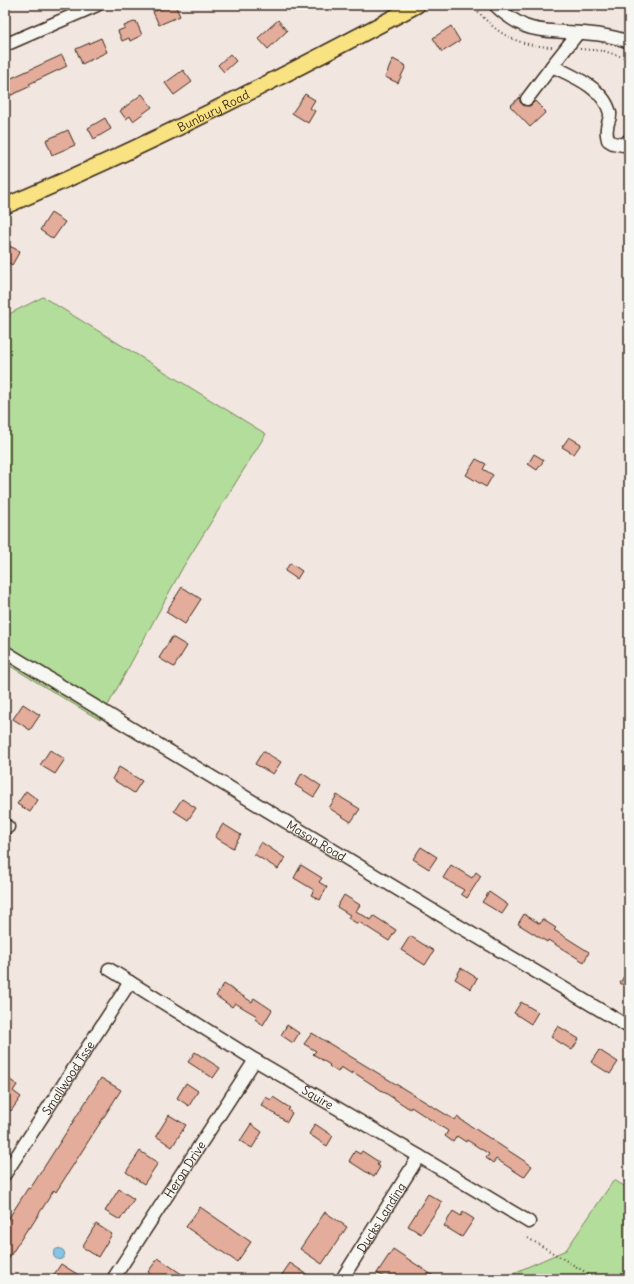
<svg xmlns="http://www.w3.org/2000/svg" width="634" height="1284" font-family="Delius,sans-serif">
<rect width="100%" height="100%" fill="#f2e7e0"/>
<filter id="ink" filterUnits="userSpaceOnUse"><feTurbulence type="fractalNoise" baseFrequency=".025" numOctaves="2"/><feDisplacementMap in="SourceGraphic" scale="8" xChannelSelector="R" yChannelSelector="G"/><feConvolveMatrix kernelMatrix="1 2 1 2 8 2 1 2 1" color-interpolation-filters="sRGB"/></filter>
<g filter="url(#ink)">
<!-- green -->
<path fill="#b3dd9a" stroke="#77845c" d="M43,297L266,434L183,567L100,720L5,663V316Z
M614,1180L629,1189V1279H500L566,1250Z"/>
<!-- water -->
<path fill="#84c5e5" stroke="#678795" d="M53.5 1254a5.5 5.5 0 1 1 11 0a5.5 5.5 0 1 1-11 0Z"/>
<!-- building -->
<path fill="#e4ac9a" stroke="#3b2a1e" d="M168,5H175L180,16L159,25L153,12Z
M278,20L287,31L268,49L258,38Z
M136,21L142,35L130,41L129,38L122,41L118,31L125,28L124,26Z
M451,26L460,41L442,52L433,38Z
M101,38L107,52L82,64L76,49Z
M230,54L236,61L224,72L218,65Z
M62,55L67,66L29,84L31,86L5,98V81Z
M393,59L406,66L398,83L385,77Z
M183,70L192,82L174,95L165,83Z
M142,94L152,107L133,121L130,116L126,119L120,111Z
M305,94L315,100L310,108L315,111L308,123L292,113Z
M520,97V102L523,105L530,106L535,101L546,112L530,127L510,106Z
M105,118L111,129L94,139L88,128Z
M68,130L75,145L52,155L46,140Z
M51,213L65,222L53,239L40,230Z
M5,244L20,251L12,265L5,261Z
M569,437L581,444L574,454L562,447Z
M534,454L544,460L537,470L528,464Z
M476,459L486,464L483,469L493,475L486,487L466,475Z
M290,563L302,571L297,579L285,571Z
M182,587L201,599L185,624L166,612Z
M172,637L187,646L174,667L159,658Z
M23,704L40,715L30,730L13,719Z
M50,750L65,759L55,774L40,765Z
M263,751L281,762L273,774L255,764Z
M119,767L142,781L134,793L112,779Z
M302,773L321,786L314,797L295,785Z
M26,791L38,800L30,812L17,804Z
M337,795L360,809L351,822L329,808Z
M182,799L196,808L188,820L174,811Z
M223,824L241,835L233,848L215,837Z
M261,842L285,858L278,869L254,854Z
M421,847L437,857L429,869L413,859Z
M301,865L322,878L319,882L327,887L320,900L311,895L314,890L294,878Z
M451,865L472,878L476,872L481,876L467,898L461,894L464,890L443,878Z
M489,892L508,905L502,914L482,902Z
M344,895L360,905L356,911L371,920L374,916L396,930L389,941L359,922L358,924L348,918L350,915L337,907Z
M524,914L540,924L542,919L556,928L554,930L589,952L584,962L548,940L547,942L518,924Z
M410,936L434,951L425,965L401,950Z
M461,968L477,978L471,989L455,979Z
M629,968V989L620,983Z
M224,984L252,1002L254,998L272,1010L263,1025L255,1019L257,1016L235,1003L232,1007L216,996Z
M521,1002L538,1012L531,1024L514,1013Z
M287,1025L299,1033L293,1043L281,1035Z
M558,1026L579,1039L572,1050L551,1037Z
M312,1033L455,1120L457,1117L532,1166L524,1177L496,1159L493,1163L486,1158L489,1154L467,1140L466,1142L457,1136L453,1142L445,1136L448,1131L411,1107L410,1109L353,1072L352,1074L341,1067L338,1072L329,1066L330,1065L313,1054L316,1051L304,1044Z
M599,1050L618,1062L610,1074L591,1062Z
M195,1052L220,1068L213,1078L188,1062Z
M5,1076L17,1085L13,1091L21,1097L11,1111L5,1106Z
M101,1078L121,1090L56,1192L54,1190L30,1228H28L5,1264V1224L28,1188L30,1189Z
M186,1083L198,1091L189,1106L177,1098Z
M266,1097L271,1100L273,1097L290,1108L288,1110L292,1113L287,1122L261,1105Z
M169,1115L186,1125L172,1147L156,1136Z
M251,1124L262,1132L252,1148L240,1141Z
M315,1124L333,1136L327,1146L309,1134Z
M140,1151L158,1163L144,1184L126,1172Z
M355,1151L360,1154L362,1151L379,1162L377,1165L380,1167L374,1177L349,1161Z
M119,1189L134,1199L120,1220L105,1211Z
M428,1194L442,1202L421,1234L408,1226Z
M200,1207L251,1242L237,1262L186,1227Z
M453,1211L461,1216L463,1212L474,1219L462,1237L444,1226Z
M325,1212L347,1227L322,1264L300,1249Z
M96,1224L112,1234L98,1257L82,1247Z
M393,1249L438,1279H387L377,1273Z
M158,1258L189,1279H150L152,1276L148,1272Z
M290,1263L314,1279H279Z
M61,1264L85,1279H51Z"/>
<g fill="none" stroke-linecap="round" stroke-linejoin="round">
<defs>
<g id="minor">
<path d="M495,5C504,14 514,21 525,26C537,31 552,31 565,32C587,33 608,34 629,42"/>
<path d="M578,33L552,66C573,76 604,88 610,113C611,118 607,123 607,128C606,132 607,136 608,140L613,143L623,145L629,140"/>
<path d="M5,45L97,5"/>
<path d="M527,99L552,66"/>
<path id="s1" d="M5,652L452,922L629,1027"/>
<path d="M5,825L8,827"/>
<path id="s2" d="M109,969L255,1060L419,1156L529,1222"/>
<path id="s3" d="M5,1174L130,982"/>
<path id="s4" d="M113,1279L255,1060"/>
<path id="s5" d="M342,1279L419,1156"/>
</g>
<g id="major">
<path id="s6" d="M5,206C146,147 282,77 417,5"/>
</g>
</defs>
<!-- minor casing -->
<use href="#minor" stroke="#3b2a1e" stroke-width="15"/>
<!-- major casing -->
<use href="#major" stroke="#3b2a1e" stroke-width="18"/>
<!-- path -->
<path stroke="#3b2a1e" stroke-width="2" stroke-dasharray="1 3" stroke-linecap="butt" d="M473,5C495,34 517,46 553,47
M580,49L604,51L629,59
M528,1238L587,1273L588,1279"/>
<!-- minor -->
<use href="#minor" stroke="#f6f6f2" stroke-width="12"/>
<!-- major -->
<use href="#major" stroke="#f8e281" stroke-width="15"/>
</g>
</g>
<g text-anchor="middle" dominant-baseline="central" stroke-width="3" stroke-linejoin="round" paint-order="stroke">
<!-- street labels -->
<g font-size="12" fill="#3b2a1e" stroke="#f6f6f2">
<text stroke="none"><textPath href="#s6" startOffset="229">Bunbury Road</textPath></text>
<text stroke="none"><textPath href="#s1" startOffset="364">Mason Road</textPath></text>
<text stroke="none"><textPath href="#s3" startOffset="115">Smallwood Tsse</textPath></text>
<text stroke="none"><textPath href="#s2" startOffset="245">Squire</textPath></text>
<text stroke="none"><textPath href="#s4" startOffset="131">Heron Drive</textPath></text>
<text stroke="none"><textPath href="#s5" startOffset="73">Ducks Landing</textPath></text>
</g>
</g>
<!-- margin -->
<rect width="634" height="1284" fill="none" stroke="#f6f6f2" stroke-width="20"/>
<rect x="10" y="10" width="614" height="1264" fill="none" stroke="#3b2a1e" stroke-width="1.5" filter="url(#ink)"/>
</svg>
